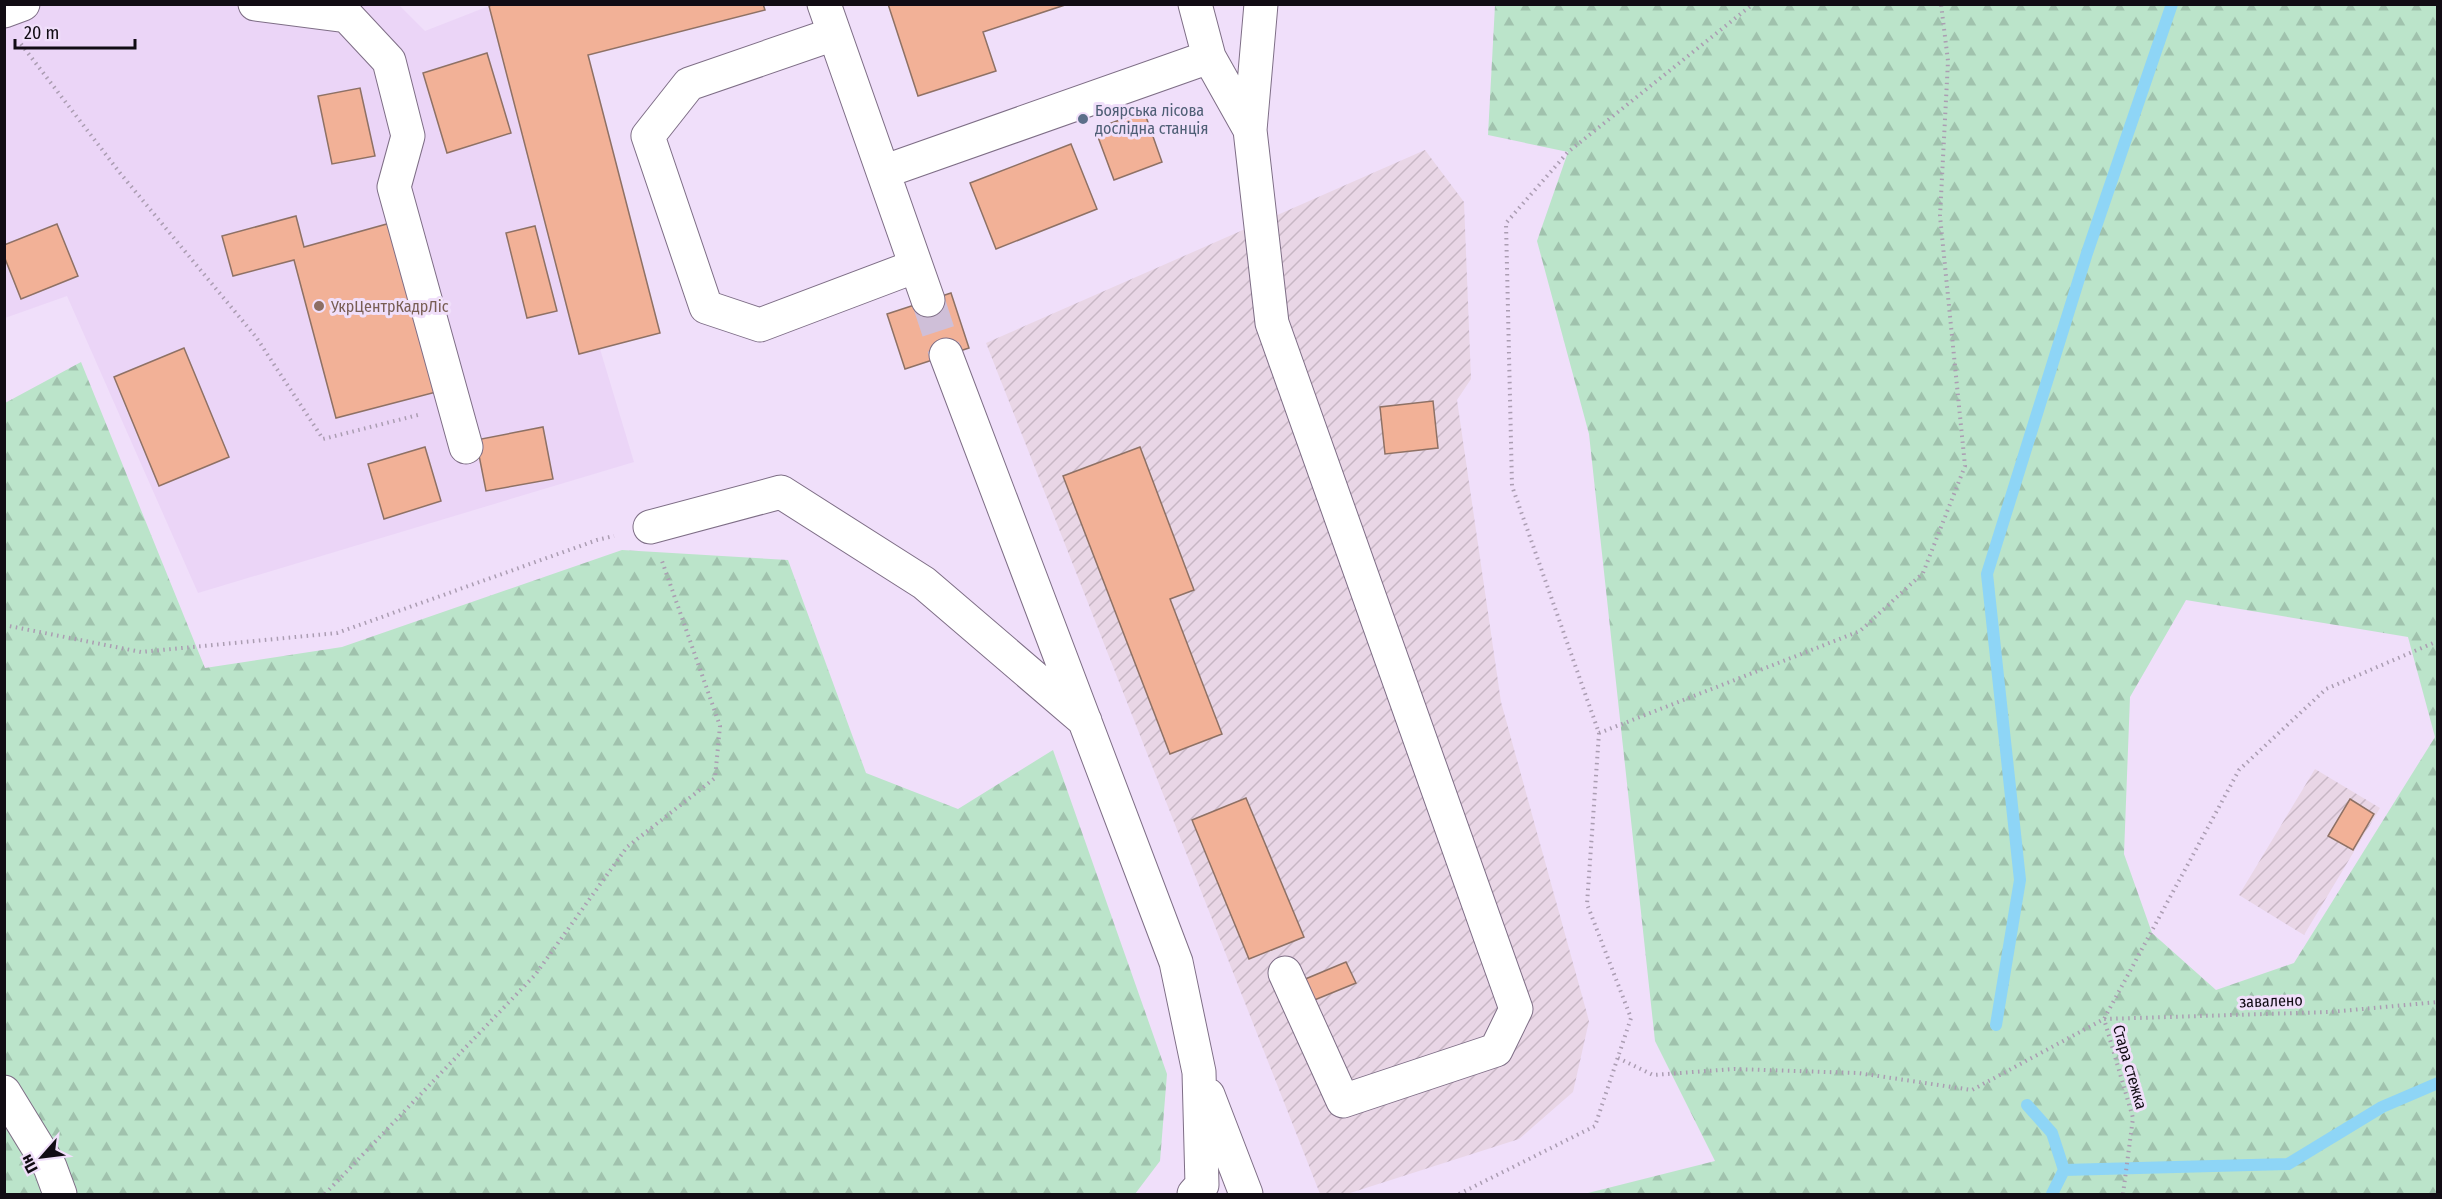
<svg xmlns="http://www.w3.org/2000/svg" width="2442" height="1199" font-family="'Fira Sans Condensed',sans-serif">
<defs>
<pattern id="industrial-furrows" width="10" height="10" patternUnits="userSpaceOnUse" patternTransform="scale(1.5)"><rect width="10" height="10" fill="#e9d6e6"/><path d="M-1 1l2-2M0 10L10 0M9 11l2-2" fill="none" stroke="#c7b6c4"/></pattern>
<pattern id="forest-firs" width="22" height="20" patternUnits="userSpaceOnUse" patternTransform="scale(1.5)"><rect width="22" height="20" fill="#bbe4ca"/><path d="M5 1l3.5 6h-7zM16 11l3.5 6h-7z" fill="#a0c2ad"/></pattern>
</defs>
<rect width="100%" height="100%" fill="#f0dffa"/>
<!-- built -->
<path fill="#ebd5f7" d="M4,5H399L425,31L489,6L579,354L600,349L634,462L198,593L67,296L5,318Z"/>
<!-- industrial -->
<path fill="url(#industrial-furrows)" d="M1425,150L1464,202L1471,379L1457,400L1501,702L1589,1021L1573,1092L1519,1139L1347,1194H1320L986,343Z
M2315,769L2380,808L2304,935L2239,895Z"/>
<!-- forest -->
<path fill="url(#forest-firs)" fill-rule="evenodd" d="M1495,5H2437V1194H1584L1715,1161L1655,1041L1589,434L1537,241L1568,152L1488,135ZM2186,600L2408,637L2435,737L2294,963L2216,990L2152,933L2124,854L2130,697Z
M81,362L205,668L342,647L622,550L788,560L866,773L958,809L1053,750L1167,1074L1160,1161L1135,1194H5V403Z"/>
<g fill="none" stroke-linecap="round" stroke-linejoin="round">
<!-- stream -->
<path stroke="#8ed5f6" stroke-width="12" d="M1996,1025L2020,880L1987,574L2087,253L2172,4
M2027,1105L2052,1133L2064,1170L2052,1194
M2064,1170L2288,1164L2382,1107L2438,1083"/>
</g>
<!-- building -->
<path fill="#f2b197" stroke="#8e7165" stroke-width="1.5" d="M494,4H763L765,10L588,55L660,333L579,354L489,6Z
M888,4H1068L983,32L996,71L918,96Z
M487,53L511,133L447,153L423,73Z
M360,88L375,156L332,164L318,96Z
M1144,111L1162,162L1114,180L1095,129Z
M1071,144L1097,209L996,249L970,183Z
M296,216L304,247L394,222L440,391L336,418L294,260L233,276L222,236Z
M57,224L78,276L21,299L4,256V245Z
M535,226L557,311L527,318L506,233Z
M951,293L969,348L905,369L887,314Z
M184,348L229,457L159,486L114,377Z
M1433,401L1438,448L1385,454L1380,407Z
M543,427L553,479L486,491L476,440Z
M425,447L441,501L384,519L368,464Z
M1140,447L1194,590L1170,599L1222,734L1170,754L1063,476Z
M1246,798L1304,937L1249,959L1192,820Z
M2350,799L2374,814L2353,850L2328,836Z
M1346,962L1356,983L1312,1001L1303,980Z"/>
<g fill="none" stroke-linecap="round" stroke-linejoin="round">
<!-- minor-tunnel -->
<path stroke="#cfbfd8" stroke-width="33" stroke-dasharray="33 16" stroke-linecap="butt" d="M928,300L946,355"/>
<defs>
<path id="minor" d="M255,4L347,16L389,61L408,136L394,187L466,447
M824,4L928,300
M1195,4L1209,57
M4,11L23,4
M834,34L689,84L648,136L706,307L760,325L916,266
M1250,130L1261,4
M883,172L1209,57L1250,130L1272,323L1516,1009L1496,1050L1343,1101L1285,973
M946,355L1176,962L1199,1072L1202,1185L1194,1194
M650,527L781,492L924,583L1085,721
M4,1092L50,1167L60,1194
M1208,1095L1246,1194"/>
</defs>
<!-- minor casing -->
<use href="#minor" stroke="#7e6e86" stroke-width="35"/>
<!-- path -->
<path stroke="#ab9db2" stroke-width="4" stroke-dasharray="1.5 4.5" stroke-linecap="butt" d="M21,44L120,173L256,337L323,439L418,415
M4,625L141,652L337,633L597,540L614,536
M1599,733L1860,631L1923,573L1965,466L1940,216L1948,61L1941,4
M1618,1058L1653,1075L1734,1069L1858,1073L1972,1090L2104,1019L2239,770L2326,689L2438,641
M325,1194L535,975L627,847L715,778L720,726L662,561
M1459,1194L1595,1126L1631,1018L1587,904L1599,733L1512,486L1506,223L1568,152L1753,4
M2123,1194L2133,1118L2104,1019L2330,1012L2438,1002"/>
<!-- minor -->
<use href="#minor" stroke="#fff" stroke-width="33"/>
</g>
<!-- markers -->
<circle fill="#5c6f8a" stroke="#f0dffa" stroke-width="2" cx="1083" cy="119" r="6"/>
<circle fill="#8d6e63" stroke="#f0dffa" stroke-width="2" cx="319" cy="306" r="6"/>
<g text-anchor="middle" dominant-baseline="central" stroke-width="6" stroke-linejoin="round" paint-order="stroke">
<!-- service labels -->
<g font-size="16" fill="#4e5e75" stroke="#f0dffa" text-anchor="start">
<text x="1095" y="110">Боярська лісова<tspan x="1095" dy="18">дослідна станція</tspan></text>
</g>
<!-- education labels -->
<g font-size="16" fill="#785e54" stroke="#f0dffa" text-anchor="start">
<text x="331" y="306">УкрЦентрКадрЛіс</text>
</g>
<!-- street labels -->
<g font-size="16" fill="#110c14" stroke="#f0dffa">
<text transform="translate(2271 1001) rotate(-2)">завалено</text>
<text transform="translate(2130 1067) rotate(74)">Стара стежка</text>
</g>
</g>
<!-- border -->
<rect width="2442" height="1199" fill="none" stroke="#110c14" stroke-width="12"/>
<!-- north arrow -->
<g transform="translate(42 1157) rotate(242)" stroke="#f0dffa" stroke-width="4.5" paint-order="stroke">
<path d="M0-4.5L10 22L0 15L-10 22Z" fill="#110c14"/>
<text y="-9" font-size="16" font-weight="bold" text-anchor="middle" fill="#110c14">Пн</text>
</g>
<!-- scale -->
<path d="M15 39v9h120v-9" fill="none" stroke="#110c14" stroke-width="3"/>
<text x="24" y="39" font-size="18" fill="#110c14" stroke="#f0dffa" stroke-width="4.5" paint-order="stroke">20 m</text>
</svg>
